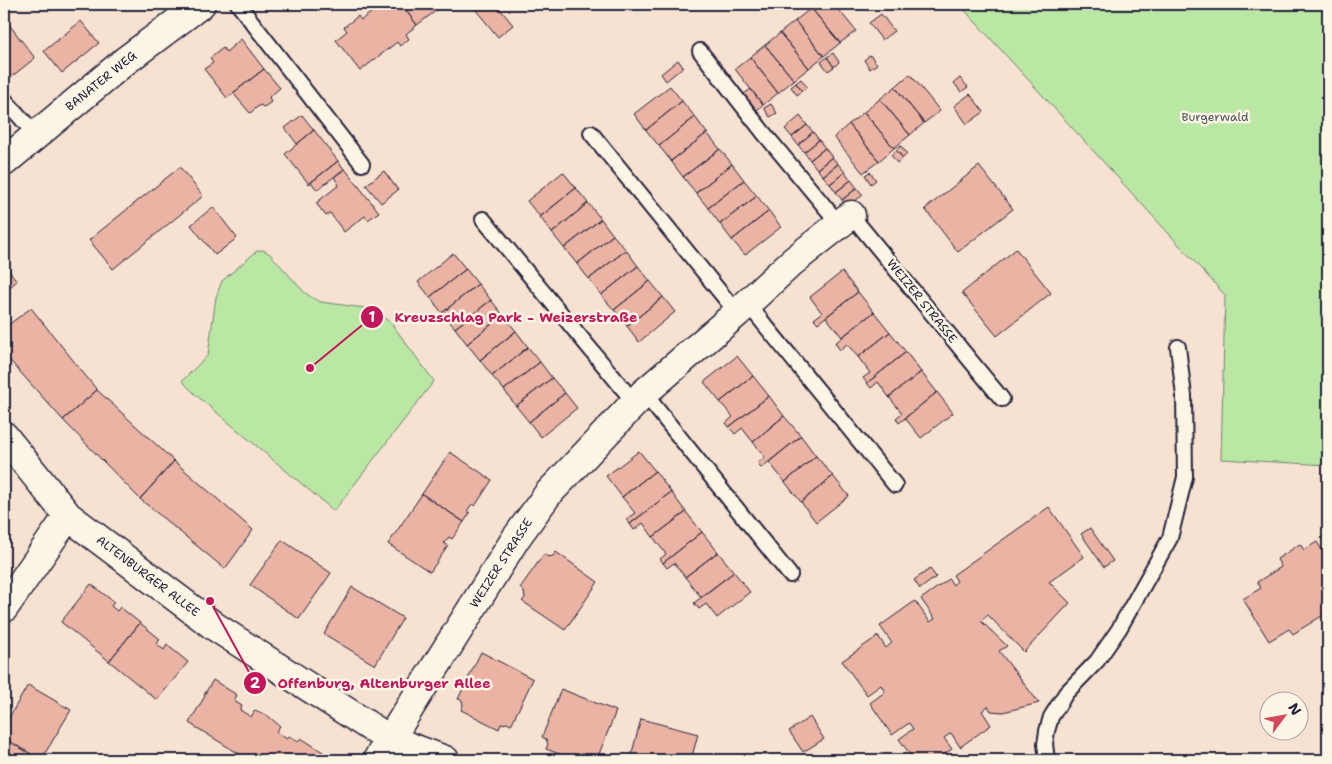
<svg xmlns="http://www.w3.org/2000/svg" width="1332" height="764" font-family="'Shantell Sans',sans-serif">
<rect width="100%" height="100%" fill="#f7e1d1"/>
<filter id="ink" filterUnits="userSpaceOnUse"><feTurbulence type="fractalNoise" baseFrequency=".02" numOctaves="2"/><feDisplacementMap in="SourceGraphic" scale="10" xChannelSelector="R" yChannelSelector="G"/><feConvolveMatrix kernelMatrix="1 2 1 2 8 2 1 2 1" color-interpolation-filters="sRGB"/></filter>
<g filter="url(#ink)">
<!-- green -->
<path fill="#bbe7a5" stroke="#6e8470" d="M959,4H1328V465L1221,459L1225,295Z
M263,250L270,254L304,292L311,297L321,302L372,309L391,323L434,381L334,511L197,396L182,381L208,355L216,297L222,281L257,251Z"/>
<!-- building -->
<path fill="#ebb3a3" stroke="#22223b" d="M366,4H401L417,25L406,34L409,39L400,46L397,42L360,71L336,40L347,31L344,27L358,16L361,20L372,12Z
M401,4H445L417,25Z
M471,4H496L513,25L498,37Z
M816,4H834L856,31L840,43L811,8Z
M811,8L840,43L824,56L795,21Z
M881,14L894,31L882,40L869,23Z
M4,18L35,58L6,81L4,78Z
M81,21L99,43L62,73L44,51Z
M795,21L824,56L809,68L780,33Z
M780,33L809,68L794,80L765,45Z
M241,39L264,69L227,98L204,69L213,63L210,58L223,48L226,52Z
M765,45L794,80L778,93L750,57Z
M833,53L839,62L834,67L827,57Z
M870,55L877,64L870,69L864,60Z
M750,57L778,93L763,105L735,69Z
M827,57L834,67L828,71L821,62Z
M678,60L683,67L666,81L661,74Z
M264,69L280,88L269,97L271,102L264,107L260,105L250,113L233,93Z
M910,74L940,111L924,123L895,87Z
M960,78L968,87L961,92L954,83Z
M801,79L807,87L802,91L796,83Z
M796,83L802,91L797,95L791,87Z
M670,86L682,101L646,130L634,114Z
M895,87L924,123L910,135L880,99Z
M751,89L763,105L757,110L744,94Z
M970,94L984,112L967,124L954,106Z
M880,99L910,135L894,148L864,112Z
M682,101L695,117L659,146L646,130Z
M771,104L777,113L770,117L764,108Z
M864,112L894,148L879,161L849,124Z
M302,115L314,130L297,144L285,128Z
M800,116L807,125L792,137L785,129Z
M695,117L707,133L671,161L659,146Z
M849,124L879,161L863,173L834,137Z
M807,125L813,132L798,145L792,137Z
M314,130L338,161L309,184L285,154Z
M813,132L819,140L804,152L798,145Z
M707,133L720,149L683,177L671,161Z
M819,140L825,148L810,160L804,152Z
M901,146L907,154L903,158L896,150Z
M825,148L832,157L817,169L810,160Z
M720,149L732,164L696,193L683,177Z
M896,150L903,158L897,163L891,155Z
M832,157L838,164L823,176L817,169Z
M338,161L344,169L317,190L311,182Z
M732,164L744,180L708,208L696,193Z
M838,164L845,172L830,184L823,176Z
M979,166L1013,209L958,252L925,209Z
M180,167L203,196L113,269L89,240Z
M345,169L379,212L368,220L365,216L344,232L330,213L326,216L316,203L339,185L334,177Z
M384,171L398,190L381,203L366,185Z
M563,172L576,188L540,217L527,201Z
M845,172L851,180L836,192L830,184Z
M870,172L876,180L871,184L865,175Z
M744,180L757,196L720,224L708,208Z
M851,180L857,188L842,200L836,192Z
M576,188L588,203L552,233L540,217Z
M857,188L863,195L847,207L842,200Z
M757,196L769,211L732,240L720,224Z
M588,203L601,219L564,248L552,233Z
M213,207L237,238L215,255L191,225Z
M769,211L781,227L745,255L732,240Z
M601,219L613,235L577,264L564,248Z
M613,235L626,250L589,279L577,264Z
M1016,249L1051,293L997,336L962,293Z
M626,250L638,266L601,295L589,279Z
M453,253L466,269L430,297L418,282Z
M4,264L17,281L4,292Z
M638,266L650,281L614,310L601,295Z
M466,269L478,284L442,313L430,297Z
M842,272L858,292L818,323L814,319L822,313L810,297Z
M650,281L663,297L627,326L614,310Z
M478,284L491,300L455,328L442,313Z
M858,292L874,312L842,337L826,317Z
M663,297L675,312L639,342L627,326Z
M491,300L503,315L467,344L455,328Z
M31,308L97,390L63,420L4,354V328Z
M874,312L890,332L858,357L847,344L840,350L835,343Z
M503,315L516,331L480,360L467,344Z
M516,331L528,347L492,376L480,360Z
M890,332L906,352L867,383L863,378L870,373L858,357Z
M528,347L540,362L504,390L492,376Z
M906,352L921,372L889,397L878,382L871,388L867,383Z
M737,356L753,376L720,402L704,382Z
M540,362L552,378L516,406L504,390Z
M921,372L937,392L899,423L896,418L902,413L889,397Z
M753,376L769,396L729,427L726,423L733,417L720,402Z
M552,378L565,393L529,422L516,406Z
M97,390L174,461L140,499L63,420Z
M937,392L953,413L921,438L905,418Z
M565,393L577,408L541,437L529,422Z
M769,396L784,416L753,442L742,428L735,434L729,427Z
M784,416L801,436L761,468L758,463L765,457L753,442Z
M801,436L816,456L785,482L769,462Z
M639,451L655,471L622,497L606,476Z
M450,452L492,480L475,506L472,504L467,511L470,513L464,522L422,494Z
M816,456L833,476L801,502L785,482Z
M174,461L253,530L225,569L140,499Z
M655,471L671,492L630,524L626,519L635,513L622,497Z
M833,476L849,496L816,522L801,502Z
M671,492L686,512L653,537L643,523L634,530L630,524Z
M422,494L464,522L452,539L449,537L444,543L448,546L430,572L388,544Z
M1049,507L1084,557L1049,582L1070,603L1024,652L988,615L981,621L1007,646L999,651L1039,703L1003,712L991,711L988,706L982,711L991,725L960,747L951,733L944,738L952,749L936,760H914L899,739L913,729L909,723L892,735L870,703L885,692L881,685L867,695L842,661L878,636L886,648L892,643L880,626L915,601L930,622L935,619L921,599L949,579L953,585L957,581L953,575Z
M686,512L702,532L663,563L660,559L666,554L653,537Z
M1090,528L1113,561L1104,567L1081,534Z
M702,532L718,552L685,577L674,563L667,568L663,563Z
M282,540L331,573L299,619L250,585Z
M1317,542L1325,555L1328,553V618L1325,614L1293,634L1289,629L1269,641L1243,599L1261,588L1257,582L1281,567L1277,559L1300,544L1304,550Z
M556,552L598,582L565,630L522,601L525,598L524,592L520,588L544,554L548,557L553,556Z
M718,552L734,572L701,597L685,577Z
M930,569L936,577L920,589L914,580Z
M734,572L750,592L717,618L706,604L699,609L694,603Z
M91,584L114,602L111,606L117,611L120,607L140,623L109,661L61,622Z
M352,587L403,618L375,665L324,634Z
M140,623L160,639L157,644L164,650L167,645L188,662L157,700L109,661Z
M481,652L533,679L511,725L507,723L501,724L499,729L461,710L463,705L462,700L458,699Z
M213,680L237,695L234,701L242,706L240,710L251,717L255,710L268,716L280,726L276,732L287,739L289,736L298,741L301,738L323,752L318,760H249L189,723L205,696L204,695Z
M28,685L71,710L41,760L4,738V726Z
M561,689L616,711L597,759L593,757L588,759L587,760H576L546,749L548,744L546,739L542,737Z
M810,717L824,739L803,752L789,731Z
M641,719L698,734L691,760H630Z
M4,738L41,760H4Z"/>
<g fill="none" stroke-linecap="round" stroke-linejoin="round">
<defs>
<path id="lane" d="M238,4L362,164
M700,51L763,132L840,225
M4,99L36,135
M591,133L737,313
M851,215L1002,399
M483,219L634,402
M747,303L895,485
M644,393L790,575
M1047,760L1045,744L1047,731L1051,717L1066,693L1097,661L1119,629L1170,538L1185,477L1184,396L1178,347"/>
<path id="street" d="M4,162L125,61L201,4
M4,436L68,516L214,626L389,739L445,760
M4,608L68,516
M377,760L516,538L548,494L644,393L737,313L792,262L851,215"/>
</defs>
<!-- lane casing -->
<use href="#lane" stroke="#22223b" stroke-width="18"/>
<!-- street casing -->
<use href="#street" stroke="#22223b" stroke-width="31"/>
<!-- lane -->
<use href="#lane" stroke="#fcf5e5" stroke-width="14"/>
<!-- street -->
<use href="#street" stroke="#fcf5e5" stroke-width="28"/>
</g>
</g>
<g text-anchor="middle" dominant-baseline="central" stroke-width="5" stroke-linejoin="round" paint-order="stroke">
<!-- street labels -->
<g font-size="12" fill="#22223b" stroke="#fcf5e5">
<text transform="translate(101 81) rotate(-39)">BANATER WEG</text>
<text transform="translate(922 301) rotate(51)">WEIZER STRASSE</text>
<text transform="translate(501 563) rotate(-57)">WEIZER STRASSE</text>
<text transform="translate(148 576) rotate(37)">ALTENBURGER ALLEE</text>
</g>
<!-- park labels -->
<g font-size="12" fill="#485356" stroke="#fcf5e5">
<text x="1215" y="117">Burgerwald</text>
</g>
</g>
<!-- callouts -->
<path fill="none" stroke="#c2185b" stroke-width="2" d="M310 368L372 317M210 601L255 683"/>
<g fill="#c2185b" stroke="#fcf5e5" stroke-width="2">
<circle cx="310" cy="368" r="5"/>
<circle cx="210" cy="601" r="5"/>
<circle cx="372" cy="317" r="12"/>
<circle cx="255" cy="683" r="12"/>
</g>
<g font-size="15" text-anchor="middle" font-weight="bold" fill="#fff">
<text x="372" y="322">1</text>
<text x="255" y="688">2</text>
</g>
<g font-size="14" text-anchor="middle" font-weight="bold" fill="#c2185b" stroke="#fcf5e5" stroke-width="5" stroke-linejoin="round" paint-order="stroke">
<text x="516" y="322">Kreuzschlag Park - Weizerstraße</text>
<text x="384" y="688">Offenburg, Altenburger Allee</text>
</g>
<!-- margin -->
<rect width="1332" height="764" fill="none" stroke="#fcf5e5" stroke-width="20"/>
<rect x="10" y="10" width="1312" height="744" fill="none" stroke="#22223b" stroke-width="2" filter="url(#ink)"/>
<!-- north arrow -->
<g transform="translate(1284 716) rotate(58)"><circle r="24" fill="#fcf5e5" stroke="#a5a1a1"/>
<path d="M0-4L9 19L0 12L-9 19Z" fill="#d1495b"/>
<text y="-8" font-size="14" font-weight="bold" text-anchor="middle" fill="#22223b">N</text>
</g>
</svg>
